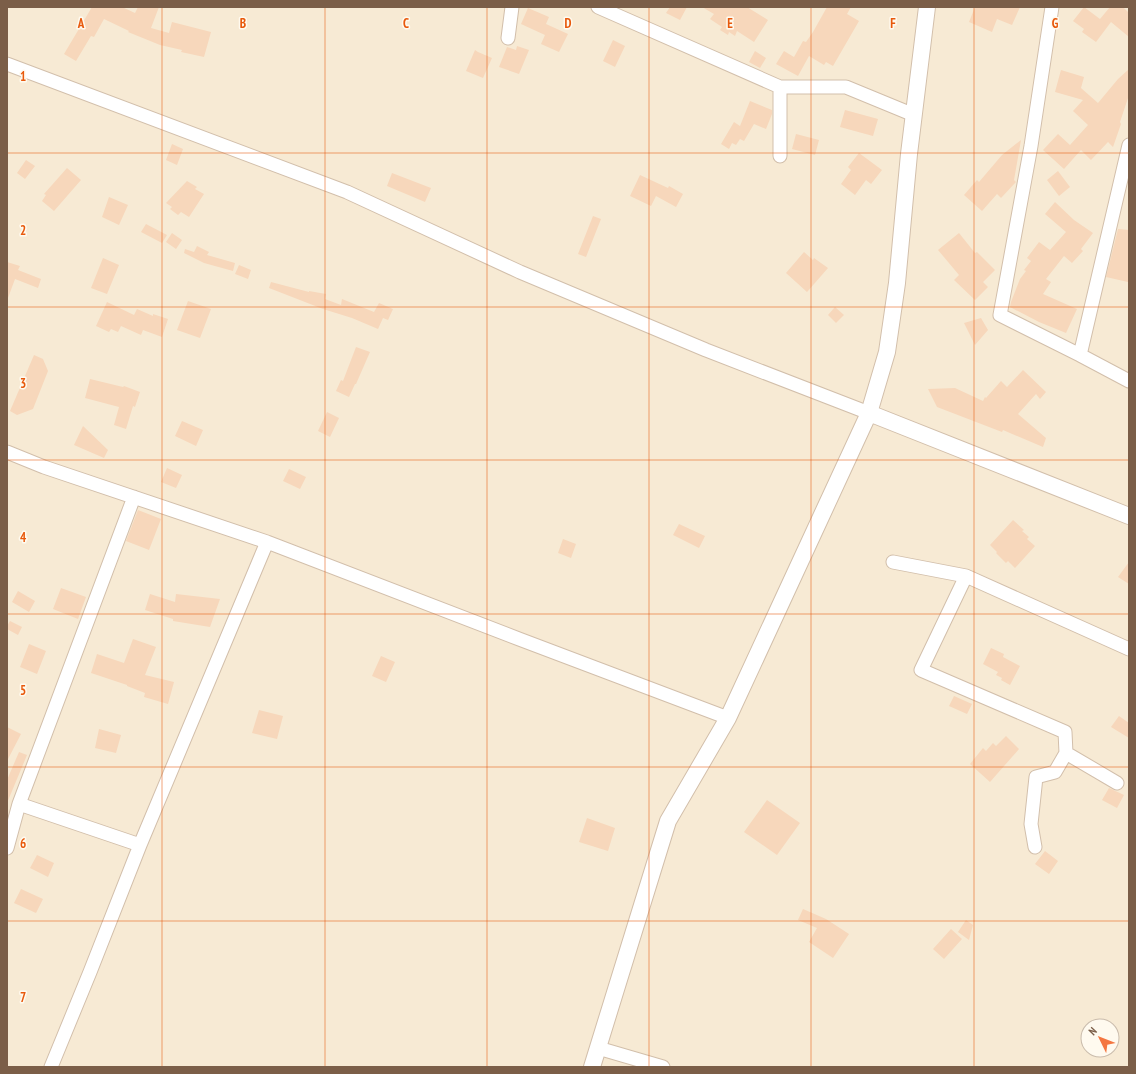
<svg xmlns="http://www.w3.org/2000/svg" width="1136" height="1074" font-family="'PT Sans Narrow',sans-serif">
<rect width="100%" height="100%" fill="#fef7e7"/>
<!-- residential -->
<path fill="#f7ead4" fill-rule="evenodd" d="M7,7H1129V1067H7ZM1088,1026H1112V1050H1088Z"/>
<!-- building -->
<path fill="#f7d7bb" d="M92,7H122L135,13L138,7H159L151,28L169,33L172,22L211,32L204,57L181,52L182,50L160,45L128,32L129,31L104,19L94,37L91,36L76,61L64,54Z
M670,7H687L680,20L666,13Z
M702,7H747L768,20L754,42L737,31L735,36L729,32L728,35L720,30L722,27L710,19L714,14Z
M827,7H851L847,14L859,21L833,66L826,62L824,65L809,56L798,76L776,64L784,51L794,57L803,41L806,42L813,32Z
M975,7H1020L1012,25L997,19L992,32L969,22Z
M1084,7L1100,19L1110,7H1123L1129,13V37L1111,22L1096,42L1082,32L1084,29L1073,21Z
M528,8L549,17L546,24L568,34L559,52L541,44L545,35L521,24Z
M613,40L625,46L615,67L603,61Z
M517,46L529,50L519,74L499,67L507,47L516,50Z
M475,50L478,52L492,58L483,78L466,71Z
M755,51L766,58L760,68L749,62Z
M1129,69V95L1120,122L1121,124L1113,147L1108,142L1091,160L1081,150L1064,169L1043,150L1058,134L1070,145L1088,125L1073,111L1083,100L1055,92L1061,70L1084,77L1081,88L1098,103L1118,79Z
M750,101L772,110V114L766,129L754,124L744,141L740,139L736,145L732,143L729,149L721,144L734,122L740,126Z
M845,110L878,119L873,136L840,127Z
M796,134L819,140L815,155L792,149Z
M1021,140L1014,180L1016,182L1001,198L997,194L982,211L964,195L977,180L979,182L1002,155Z
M172,144L183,149L177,165L166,160Z
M859,153L882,170L871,184L866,180L855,195L841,184L851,170L848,167Z
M26,160L35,166L25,179L17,173Z
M67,168L81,180L54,211L42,201L46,195L44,194Z
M1058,171L1070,187L1059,196L1047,180Z
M392,173L431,188L425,202L387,186Z
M640,175L668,188L669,186L683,194L676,207L656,196L651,206L630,196Z
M187,181L197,187L195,189L204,194L189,217L181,212L178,215L170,209L172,207L166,203Z
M109,197L128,205L119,225L102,217Z
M1055,202L1074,220L1093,233L1081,249L1083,251L1072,263L1064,256L1046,279L1051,282L1043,294L1077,309L1066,333L1039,322L1010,307L1011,302L1020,279L1026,271L1024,270L1031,261L1027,258L1039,242L1050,250L1066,232L1045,214Z
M593,216L601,219L586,257L578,254Z
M146,224L167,235L162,243L141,232Z
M1118,229L1129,230V276L1128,282L1106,277Z
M172,233L182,240L176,249L166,242Z
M959,233L975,253L977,252L995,270L983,282L988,287L975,300L954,280L959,275L938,250Z
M197,246L209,252L207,255L235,263L233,271L204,263L184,253L185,249L194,252Z
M804,252L813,260L814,258L828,268L807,292L786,273Z
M103,258L119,265L107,294L91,288Z
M7,262L20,266L18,270L41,279L38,288L15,279L8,298L7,297Z
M239,265L251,270L248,279L235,274Z
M271,282L309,292V291L326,294L325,299L341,305L342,299L374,312L379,303L393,309L388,320L383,318L378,329L352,318L323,309L269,288Z
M188,301L211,309L200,338L177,330Z
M107,302L134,315L137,309L153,316V314L168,319L162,337L143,330L141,335L121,326L118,332L111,329L109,332L96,326Z
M835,307L844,315L836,323L828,315Z
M981,318L988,330L975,345L964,323Z
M356,347L370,352L356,384H355L349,397L336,391L341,380L343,381Z
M34,355L43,359L48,371L33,409L17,415L10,411Z
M1023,370L1046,392L1040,399L1036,394L1018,414L1046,438L1043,447L1003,430L1002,432L937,407L928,389L955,388L983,401L985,397L986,398L1001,381L1007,387Z
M90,379L123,387L124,386L140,392L135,407L133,406L126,429L114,425L119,407L85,398Z
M327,412L339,418L330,437L318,431Z
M182,421L203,430L196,446L175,436Z
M83,426L108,450L104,458L74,445Z
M167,468L182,475L176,488L161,482Z
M289,469L306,477L300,489L283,481Z
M138,510L161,519L149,550L126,541Z
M1013,520L1024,530L1022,531L1029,537L1027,539L1035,546L1015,568L1008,561L1006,563L996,553L997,552L990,545Z
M679,524L705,536L699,548L673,535Z
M563,539L576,544L571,558L558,553Z
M1129,562V584L1118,577Z
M61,588L86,597L78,619L53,609Z
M18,591L35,601L29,612L12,602Z
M150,594L175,602L176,594L220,599L210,627L173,621V619L145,610Z
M10,621L22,627L18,635L7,629V626Z
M133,639L156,647L145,675L174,682L168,704L144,697L145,693L127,686V685L91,673L97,654L124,663Z
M29,644L46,651L37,674L20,667Z
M991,648L1004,654L1003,657L1020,666L1010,685L1001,680L1002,678L996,675L998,672L983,664Z
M381,656L395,662L386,682L372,676Z
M954,696L972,704L967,714L949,706Z
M259,710L283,716L277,739L252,733Z
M1119,716L1129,723V738L1111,727Z
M7,727L21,734L7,761Z
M99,729L121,735L116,753L95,748Z
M1006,736L1019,749L990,782L970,764L983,748L986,751L993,743L996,746Z
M19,752L27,755L7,803V780Z
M1109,788L1124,795L1117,808L1102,800Z
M767,800L800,823L777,855L744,832Z
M587,818L615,828L608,851L579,842Z
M1045,851L1058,861L1049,874L1035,864Z
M37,855L54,863L48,877L30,868Z
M21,889L43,899L36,913L14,903Z
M803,909L826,919L849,934L833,958L809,942L817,928L798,920Z
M966,920L973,925L969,940L958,932Z
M951,929L962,939L944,959L933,949Z"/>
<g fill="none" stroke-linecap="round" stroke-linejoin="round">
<defs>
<path id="minor" d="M598,7L780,87H846L914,115
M1052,7L1031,146L1000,315L1080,355L1129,145
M508,38L512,7
M7,64L347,192L520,272L706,350L869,413
M780,87V156
M1080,355L1129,381
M7,452L44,467L267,542L140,845L90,972L51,1067
M267,542L519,639L728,718
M893,562L966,576L1129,649
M966,576L921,670L1065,732L1066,753L1117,783
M19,804L140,845
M1035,847L1031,824L1036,777L1055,772L1066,753
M7,848L19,804L134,497
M598,1048L663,1067"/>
<path id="tertiary" d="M869,413L1129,516
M592,1067L668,821L728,718L869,413L887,352L897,283L909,154L927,7"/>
</defs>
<!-- minor casing -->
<use href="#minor" stroke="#d2bfab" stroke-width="15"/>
<!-- tertiary casing -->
<use href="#tertiary" stroke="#d2bfab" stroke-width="18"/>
<!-- minor -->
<use href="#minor" stroke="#fff" stroke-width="13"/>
<!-- tertiary -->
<use href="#tertiary" stroke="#fff" stroke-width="16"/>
</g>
<!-- grid -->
<path fill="none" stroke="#e8590c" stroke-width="1" stroke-opacity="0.55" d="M162,7V1067M325,7V1067M487,7V1067M649,7V1067M811,7V1067M974,7V1067M7,153H1129M7,307H1129M7,460H1129M7,614H1129M7,767H1129M7,921H1129"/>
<g font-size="13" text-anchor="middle" font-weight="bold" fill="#e8590c" stroke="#fffaef" stroke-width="3" stroke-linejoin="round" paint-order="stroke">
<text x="81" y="28">A</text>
<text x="243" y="28">B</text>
<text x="406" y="28">C</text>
<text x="568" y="28">D</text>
<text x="730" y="28">E</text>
<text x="893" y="28">F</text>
<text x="1055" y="28">G</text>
<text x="23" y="81">1</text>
<text x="23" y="235">2</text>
<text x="23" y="388">3</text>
<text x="23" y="542">4</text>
<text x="23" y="695">5</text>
<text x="23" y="848">6</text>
<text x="23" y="1002">7</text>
</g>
<!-- border -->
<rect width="1136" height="1074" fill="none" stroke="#7b5e48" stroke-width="16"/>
<!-- north arrow -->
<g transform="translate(1100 1038) rotate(313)"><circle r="19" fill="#fffaef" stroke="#cabcac"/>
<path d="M0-3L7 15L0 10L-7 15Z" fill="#f47640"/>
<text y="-6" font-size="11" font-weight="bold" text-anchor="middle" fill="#7b5e48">N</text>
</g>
</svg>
